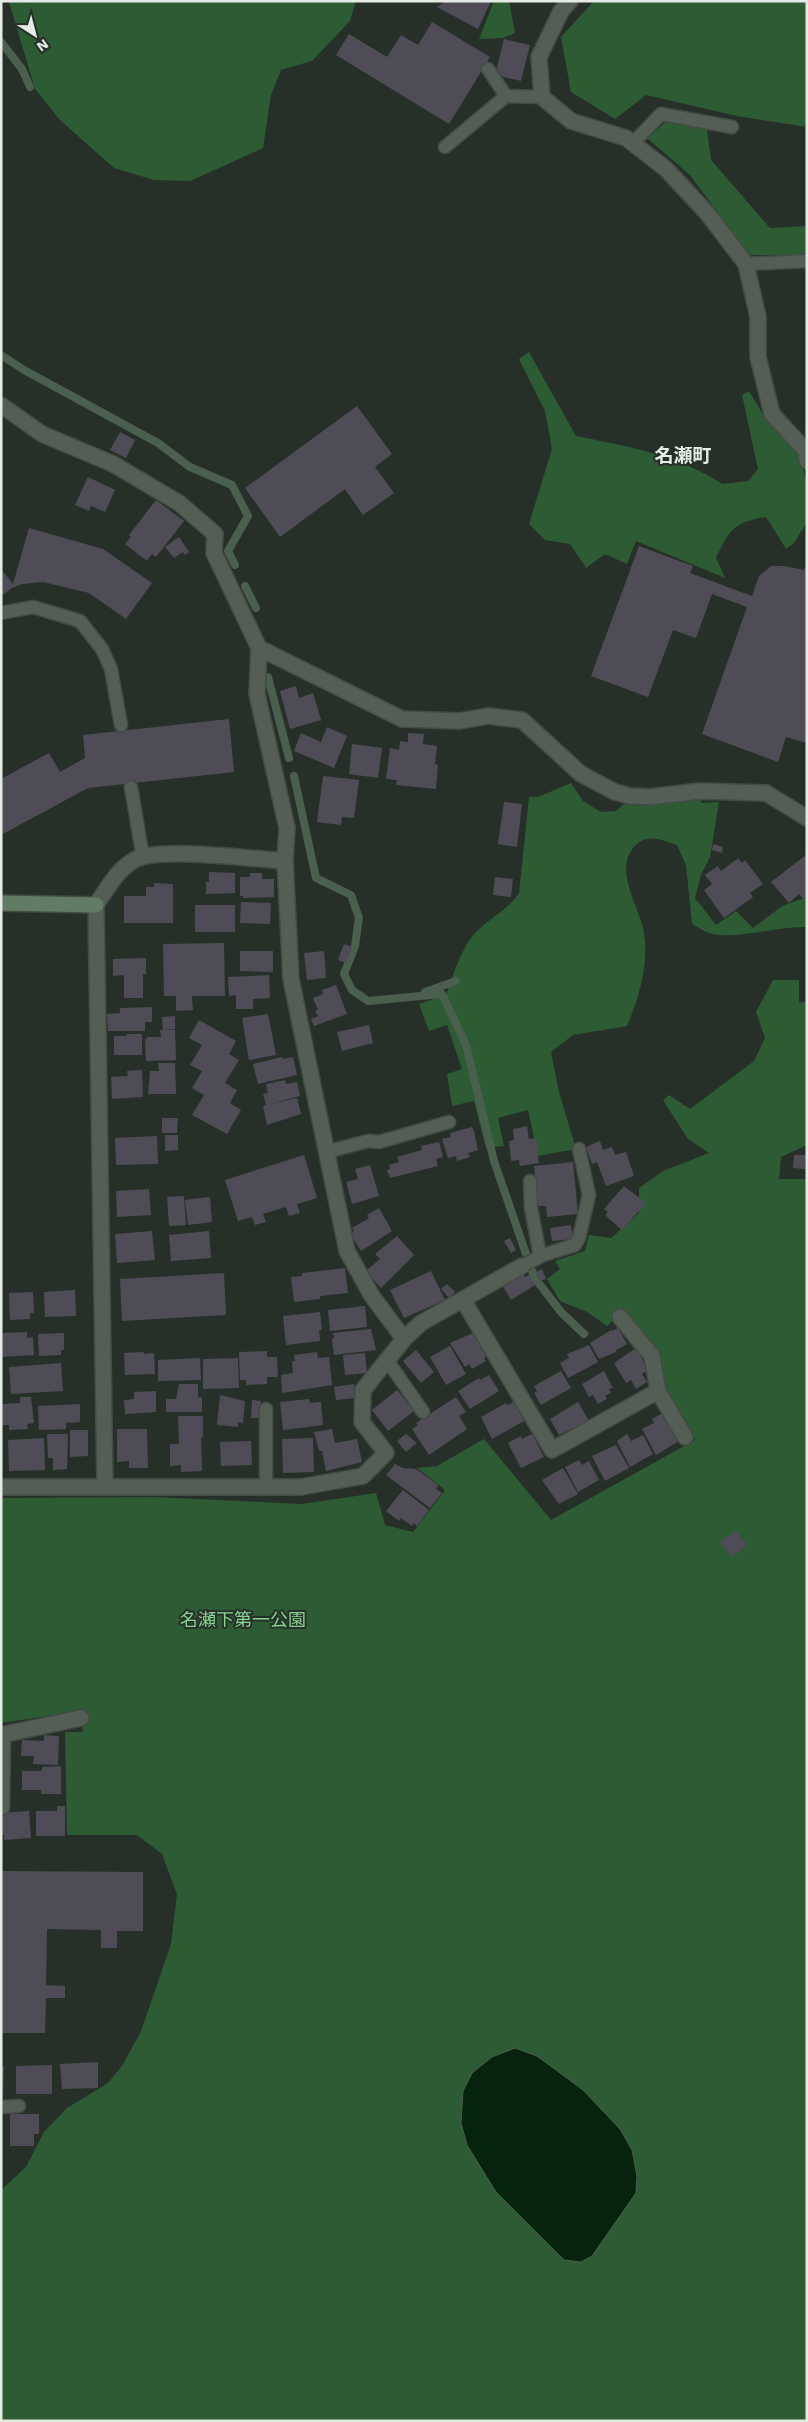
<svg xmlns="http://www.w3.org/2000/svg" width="808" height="2422" font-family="'Work Sans','Noto Sans JP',sans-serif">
<rect width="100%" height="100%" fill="#273028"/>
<!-- green -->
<path fill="#2c5b34" d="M356,1L350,21L312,61L281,70L271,95L263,148L190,181L154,180L114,168L60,120L35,89L9,2Z
M494,1H509L515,33L503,38L479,39Z
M594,1H807V127L737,116L646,95L615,119L571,92L561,37Z
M667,121L707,130L711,160L770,228L807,226V255H749L690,175L647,138Z
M529,352L576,436C626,446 679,455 722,484L748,481L758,469L742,395L749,391L765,418L799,451L807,486V522L794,543L786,549L766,517C733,523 730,529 716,558L725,578L636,541L627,564L605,554L586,568L570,544L545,540L529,524L552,449L545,411L519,359Z
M571,783L583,801L601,812L616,811L630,798L701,794V803L719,802L710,857L701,875L695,898L716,925L736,911L753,928L782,906L807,897V927C776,926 744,939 713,934C706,933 698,927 692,924L686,865L677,845C662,840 647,833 635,846C612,870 640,906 644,933C649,964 639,998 627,1026L573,1035L551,1052L559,1092L576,1149L538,1156L528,1110L498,1118L504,1146L486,1148L474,1101L452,1106L447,1074L462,1069L447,1025L429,1031L419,1004L446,995C453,977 459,954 471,938C484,920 507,912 519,893L529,797H538Z
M773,980H799V1003L807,1001V1145L781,1157L779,1179H807V2421H1V2190L26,2167L44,2132L67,2108L108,2083L122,2066L141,2031L171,1944L177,1894L162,1854L137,1835H67L65,1732H83L80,1711L1,1723V1498L153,1497L302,1504L376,1493L385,1525L413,1532L445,1490L417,1468L437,1466L484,1439L551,1520L695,1440L669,1397L659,1355L621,1313L607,1326L587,1312L560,1301L547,1279L560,1269L555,1261L585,1251L589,1235L611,1238L639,1213V1188L663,1171L709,1153L688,1139L663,1100L669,1095L690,1109L754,1061L765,1038L756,1012Z"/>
<!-- water -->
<path fill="#07230d" stroke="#4a5f4e" d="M515,2048L537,2056L583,2090L620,2129L632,2150L637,2176L636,2193L592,2256L581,2262L564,2260L496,2192L467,2145L461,2123L463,2091L472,2073L492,2057Z"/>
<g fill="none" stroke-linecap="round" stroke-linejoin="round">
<!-- stream -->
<path stroke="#4a5f4e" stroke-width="8" d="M1,42L22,69L30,87
M1,355L24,370L158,443L190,467L232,485L248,516L228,551L235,565
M245,586L256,608
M268,677L289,758
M294,776L316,878L351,895L359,918L355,946L344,974L352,990L368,1001L442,994L466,1045L494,1161L534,1277L561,1312L584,1334
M425,992L456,981"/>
</g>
<!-- building -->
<path fill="#4f4c57" d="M446,1H491L478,29L437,7Z
M432,22L490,57L449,124L336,55L349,34L387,57L401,35L418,45Z
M504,39L530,45L521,81L495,75Z
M357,406L392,454L375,467L394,493L363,515L345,489L280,537L245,488Z
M120,432L135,440L126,458L110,450Z
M88,477L115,490L105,512L91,506L89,511L75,505Z
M156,500L184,521L156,557L152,554L147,561L125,544L131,537L129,535Z
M29,528L103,549L152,583L126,619L89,593L43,582L22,584L12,588L1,596V569L13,584Z
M179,537L189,552L185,555L183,552L174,558L165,547Z
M639,546L693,566L690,573L752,596L759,576L771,566H784L804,570L807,563V743L786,737L778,762L702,734L747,607L712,594L696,638L673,630L648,697L591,676Z
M296,686L299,698L313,693L321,720L290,729L280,691Z
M229,719L234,772L88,788L1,835V779L49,753L60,772L85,758L83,735Z
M327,727L347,736L334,768L294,751L301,733L321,742Z
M408,733L424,734L423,744L437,746L435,764L438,765L436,789L396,785L397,780L386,779L390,748L399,750L400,741L408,742Z
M352,744L382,748L378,778L349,774Z
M323,776L359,780L354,818L342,817L341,825L317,822Z
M504,802L522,804L517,847L498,844Z
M713,844L723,847L722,853L712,850Z
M806,855L807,896L803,899L799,894L789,903L771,882Z
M738,858L742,863L745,860L763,884L750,893L753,897L724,918L704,890L712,884L705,875L718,866L721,871Z
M209,872L235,873V893L206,894V882H209Z
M250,873H262V879H274V897L243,898V896H240V877H250Z
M495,877L513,879L511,897L493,895Z
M154,883L173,884V923H124V896H146V887H154Z
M241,902L271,903L270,924L240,923Z
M195,905H235V932H195Z
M224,943L225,996H192L193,1010L176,1011V996H164L163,944Z
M344,944L352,947L346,963L338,960Z
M240,951H273V972L240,971Z
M324,951L326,978L307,980L304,953Z
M146,958V974H143V998H124V975L113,976V959Z
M269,975L270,998L253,999V1009H236V995L229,996L228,977Z
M336,985L347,1014L314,1026L311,1019L318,1016L315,1011L318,1010L313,998L323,994L322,990Z
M152,1007V1022H145V1031H108L107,1014L120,1013V1008Z
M268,1014L276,1055L249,1060L242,1018Z
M175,1016V1029L163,1030L162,1017Z
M199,1020L236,1041L229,1054L239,1060L225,1083L237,1090L230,1103L241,1110L227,1134L192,1115L204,1095L192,1088L202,1071L190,1065L202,1045L189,1038Z
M369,1025L373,1043L342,1051L337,1032Z
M160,1030H175L176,1060L146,1061L145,1039H147V1037H161Z
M127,1034H142V1055H114V1036H127Z
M282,1057L283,1059L293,1057L297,1075L258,1084L253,1064Z
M158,1063H175L176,1094H148L150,1071H159Z
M142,1070L143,1097L112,1099L111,1077L128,1076L127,1071Z
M285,1080L286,1084L297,1082L300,1096L270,1104L297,1098L301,1114L267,1125L263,1106L266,1105L263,1094L268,1093L266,1084Z
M162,1118H178L177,1133H162Z
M527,1126L529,1139L536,1138L539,1163L520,1166L519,1160L511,1161L509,1141L514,1140L513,1129Z
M472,1127L474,1131L478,1150L468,1153L470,1157L457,1161L456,1156L448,1158L442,1139L451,1137L450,1133Z
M165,1135H178V1150L165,1151Z
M157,1136L158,1164L116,1165L115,1138Z
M600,1141L603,1150L612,1147L615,1155L626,1152L634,1176L606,1186L597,1162L592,1164L586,1147Z
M439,1142L443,1157L436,1159L438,1166L390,1178L387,1170L390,1169L389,1165L399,1162L397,1157L422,1150L421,1146Z
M304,1155L317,1198L297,1204L300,1213L289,1216L286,1207L263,1214L266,1222L255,1225L252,1217L238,1221L225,1180Z
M794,1155H806L805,1169L793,1168Z
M573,1162L578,1214L547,1217L546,1206H538L534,1166Z
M370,1165L379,1196L352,1204L346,1182L358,1179L355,1169Z
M624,1186L646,1203L622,1230L605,1215L608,1212L604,1209Z
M149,1189L151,1215L117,1217L116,1191Z
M184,1196L186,1225L169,1226L167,1197Z
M210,1197L212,1222L188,1225L185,1200Z
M379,1208L392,1231L361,1251L350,1233L354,1231L352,1228L369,1218L367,1215Z
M571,1225L573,1239L552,1241L550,1228Z
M152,1231L155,1260L117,1263L115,1234Z
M209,1231L211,1258L171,1261L169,1235Z
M397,1236L414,1255L381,1288L366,1271L380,1259L375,1254Z
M510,1238L516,1250L511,1253L504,1241Z
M345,1268L348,1293L320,1296V1299L294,1302L291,1277L302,1276V1273Z
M542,1269L546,1279L539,1281L535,1272Z
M431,1271L445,1300L404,1318L390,1290Z
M224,1273L226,1315L122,1321L120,1279Z
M522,1273L525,1277L529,1275L535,1285L511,1300L502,1285Z
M447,1284L455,1292L449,1298L441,1289Z
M75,1290L76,1316L45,1317L44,1292Z
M33,1292L34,1313H30V1319L10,1320L9,1293Z
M365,1306L367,1327L330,1331L328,1310Z
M320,1312L322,1330H319L320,1341L286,1345L283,1316Z
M618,1328L627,1344L616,1350V1352L599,1359L590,1343L611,1330L612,1331Z
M371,1329L376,1350L334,1355L332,1339L334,1338L333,1333Z
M27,1332V1338L33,1337L34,1355L1,1357V1333Z
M64,1333V1350H61V1355L39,1356L38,1334Z
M473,1333L487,1356L484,1358L486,1361L472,1369L469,1364L465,1367L450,1343Z
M589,1345L598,1362L568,1378L560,1363L569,1358L567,1354Z
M450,1346L466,1374L446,1385L430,1357Z
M636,1348L648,1370L642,1374L647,1382L636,1389L631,1380L626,1383L614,1363Z
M416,1350L434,1372L421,1383L403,1361Z
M267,1351V1357H277L278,1377H267V1384L246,1385V1380H240L239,1352Z
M144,1352V1354L154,1353L155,1374L125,1375L124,1353Z
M317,1352L318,1358L329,1357L332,1385L282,1393L281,1375L293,1373L292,1361H295L294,1355Z
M365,1353L367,1373L345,1375L343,1355Z
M200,1358L201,1380L158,1381V1360Z
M238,1358L239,1388L203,1389V1359Z
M61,1363L63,1391L11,1394L9,1367Z
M561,1371L571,1388L541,1405L534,1393L537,1391L534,1386Z
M604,1371L613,1388L609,1389L611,1393L605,1396L607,1399L598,1404L593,1395L589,1397L582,1384Z
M489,1375L499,1391L470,1409L458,1391L479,1378L480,1380Z
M179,1384H198V1397H202V1412H166V1399H176Z
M354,1384L356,1398L336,1400L334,1387Z
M397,1390L414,1411L388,1431L372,1410Z
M156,1391V1412L125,1414L124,1400L134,1399V1392Z
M220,1395L245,1401L243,1423L238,1422V1427L217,1425Z
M20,1397H31L34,1423L27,1424L28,1429L9,1430V1425H1V1404L20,1403Z
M456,1397L466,1412L459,1416L467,1429L429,1455L412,1429L418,1425L416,1423Z
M309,1399L310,1403L321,1402L323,1425L283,1430L280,1402Z
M252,1400L261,1401L260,1418H251Z
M514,1402L524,1421L492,1439L481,1417L506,1403L507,1405Z
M578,1402L589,1421L570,1432L569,1430L559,1435L550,1419Z
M80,1404V1422L66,1423V1429L39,1430L38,1406Z
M663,1413L679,1441L656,1455L642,1429L654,1423L652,1419Z
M178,1416H203V1437H201L202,1471L181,1472V1465L170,1466V1444H179Z
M117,1429H147L148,1468H129V1461L117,1462Z
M332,1429L335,1443L357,1439L362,1462L326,1471L322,1451H319L314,1432Z
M70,1430H88V1456L70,1457Z
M47,1434H68L67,1469L53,1470V1458H48Z
M406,1434L417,1443L406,1452L397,1441Z
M532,1434L544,1457L521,1468L508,1443L521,1436L522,1439Z
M627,1434L631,1441L643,1435L653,1454L630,1467L617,1441Z
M44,1438L45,1470L9,1471L8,1440Z
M313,1438L314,1472L283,1473L282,1439Z
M251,1441L252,1465L221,1466L220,1442Z
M616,1445L629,1468L605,1481L592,1456Z
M579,1460L582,1465L589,1461L599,1480L578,1492L565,1467Z
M395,1464L403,1468L416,1469L438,1485L436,1489L442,1493L430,1508L386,1475Z
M563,1468L578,1494L559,1504L542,1480Z
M403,1490L429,1510L417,1526L414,1523L412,1526L401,1518L399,1521L386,1511Z
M736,1531L747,1546L731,1557L720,1541Z
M44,1735L59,1736L58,1765L33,1764L34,1756H21L22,1740L44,1741Z
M61,1766V1794H41V1790H22V1771H42V1767Z
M57,1806H65V1836H36V1811H57Z
M29,1811L31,1838L4,1840V1835H1V1813Z
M1,1871L143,1872V1931H117V1948H101V1930L47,1929L46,1985L65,1986V1998H46L45,2033H1Z
M98,2062V2088L62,2089L60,2064Z
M52,2065V2094H16V2066Z
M1,2066H4L3,2098H1Z
M10,2114H39V2134H34V2146H10Z"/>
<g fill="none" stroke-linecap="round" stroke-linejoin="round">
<defs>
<path id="lane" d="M488,69L506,96
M633,143L661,114L732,127
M445,147L506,96L542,97
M746,264L807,261
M1,613L33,607L80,621L102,649L111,669L121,725
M131,787L143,858
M326,1152L368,1141L379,1142L449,1122
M530,1181L531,1208L540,1256
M522,1266L543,1255L575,1245L579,1238L589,1195L579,1149
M387,1360L423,1412
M266,1409V1487
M3,1808L4,1735
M1,2107L19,2106"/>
<path id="street" d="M570,1L561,11L539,57L542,97L571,121L626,138L666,169L707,213L746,264L758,317V357L772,414L806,451L807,461
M1,405L42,434L113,464L179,503L215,534L214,553L259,648L257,694L287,828L285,861L291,979L347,1251L372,1296L404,1339
M259,648L402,719L460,721L488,716L522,720L581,774L615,792L630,796L650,797L700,791L766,793L807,818
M463,1300L552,1450L658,1391
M620,1317L652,1356L658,1391L685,1437
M1,1487H301L363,1476L386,1453L362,1422L363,1390L404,1339L421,1323L522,1266
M105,1487L96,905C107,889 118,868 136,859C162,847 253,859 285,861
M1,1735L81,1718"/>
<path id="secondary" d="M1,903L96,905"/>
</defs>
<!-- lane casing -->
<use href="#lane" stroke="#434b44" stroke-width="15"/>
<!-- street casing -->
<use href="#street" stroke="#434b44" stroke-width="18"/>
<!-- secondary casing -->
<use href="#secondary" stroke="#434b44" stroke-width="18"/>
<!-- lane -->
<use href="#lane" stroke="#545e55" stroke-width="12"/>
<!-- street -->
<use href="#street" stroke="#545e55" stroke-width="15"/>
<!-- secondary -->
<use href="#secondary" stroke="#617b64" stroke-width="15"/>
</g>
<g text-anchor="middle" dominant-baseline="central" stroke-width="4" stroke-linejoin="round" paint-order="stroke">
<!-- park labels -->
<g font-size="18" fill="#85d491" stroke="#273028">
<text x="243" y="1619">名瀬下第一公園</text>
</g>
<!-- neighbourhood labels -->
<g font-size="19" font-weight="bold" fill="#e5ebe5" stroke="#273028">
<text x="683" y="455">名瀬町</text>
</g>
</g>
<!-- border -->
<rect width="808" height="2422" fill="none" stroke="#e5ebe5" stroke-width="5"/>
<!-- north arrow -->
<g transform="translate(35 35) rotate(144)" stroke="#273028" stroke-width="4" paint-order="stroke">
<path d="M0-4L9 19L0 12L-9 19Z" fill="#e5ebe5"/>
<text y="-8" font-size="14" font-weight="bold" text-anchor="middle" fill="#e5ebe5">N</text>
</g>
</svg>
